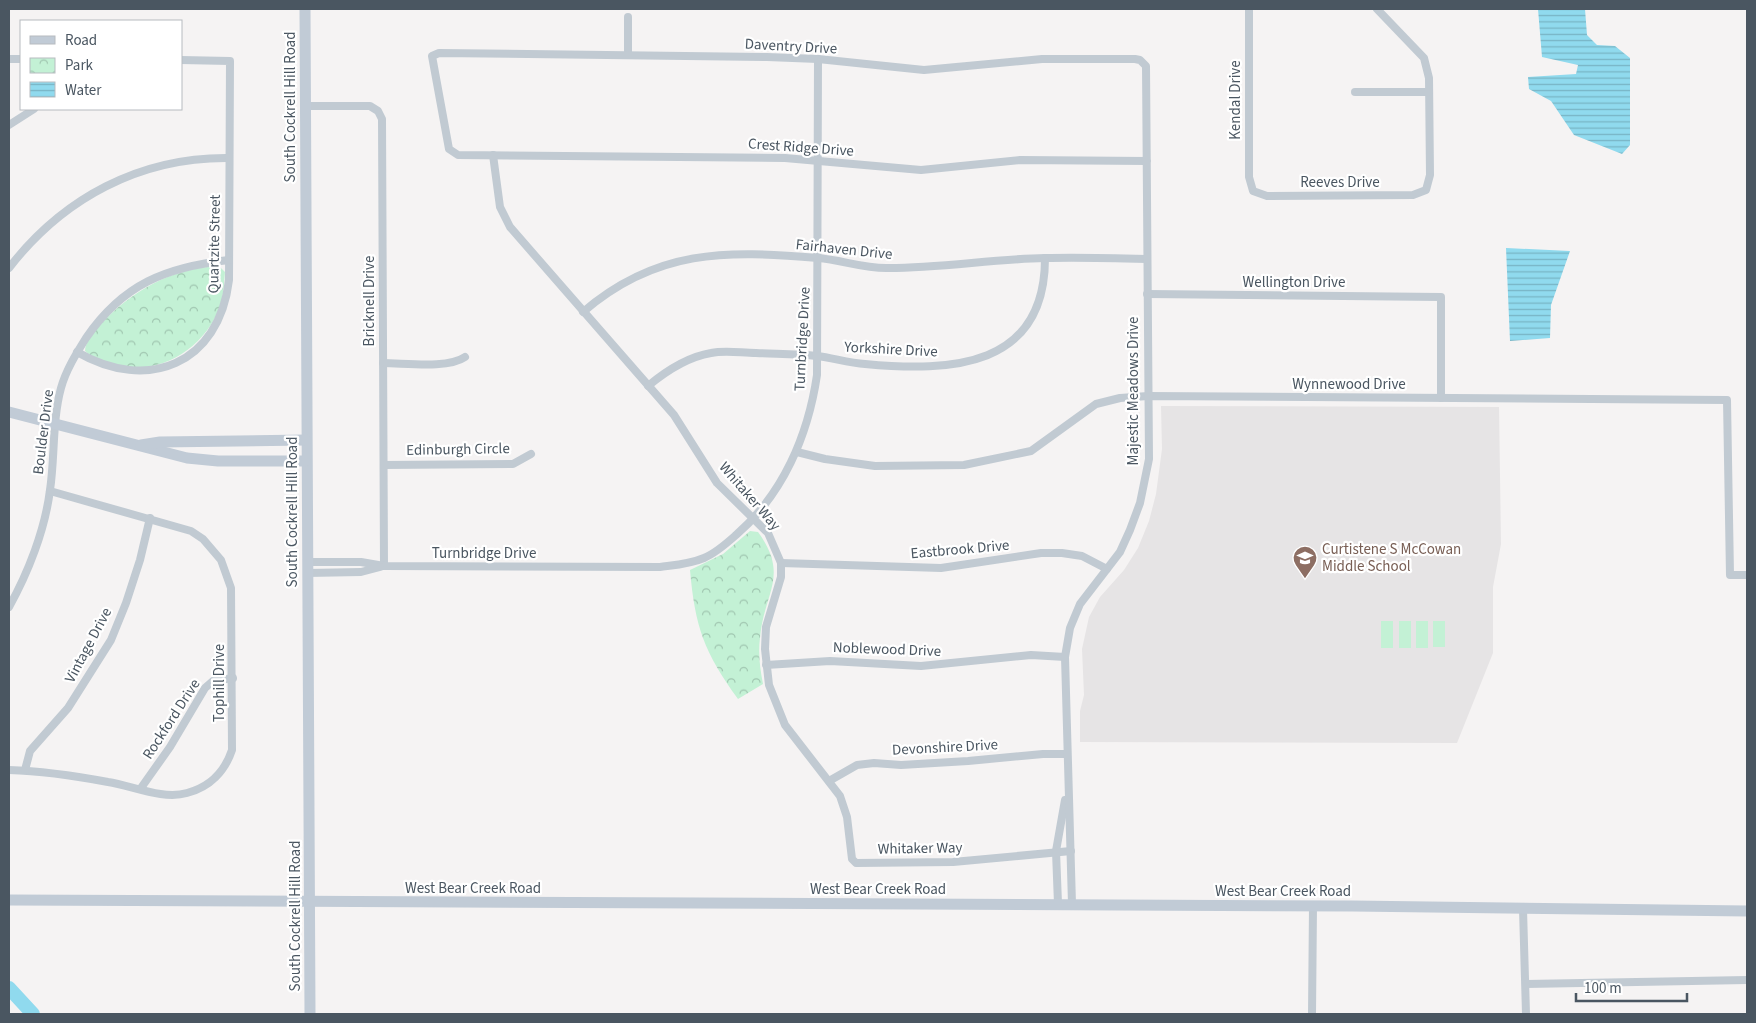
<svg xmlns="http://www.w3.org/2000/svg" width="1756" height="1023" viewBox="0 0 1756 1023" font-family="'Source Sans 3',sans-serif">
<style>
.education{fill:#e6e4e5}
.park{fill:url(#park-crowns)}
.pitch{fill:#c3f1d5}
.water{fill:url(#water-rules)}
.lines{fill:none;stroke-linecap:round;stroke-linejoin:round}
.river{stroke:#90daee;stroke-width:14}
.street{stroke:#c1cad2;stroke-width:8}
.secondary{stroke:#c1cbd6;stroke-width:11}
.labels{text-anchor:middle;stroke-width:4.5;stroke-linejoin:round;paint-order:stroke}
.street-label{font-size:15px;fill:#4a5661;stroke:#fff}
.education-label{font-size:15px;fill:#785e54;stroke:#fff;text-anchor:start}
</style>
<defs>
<pattern id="park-crowns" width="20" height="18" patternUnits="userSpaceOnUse" patternTransform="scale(1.25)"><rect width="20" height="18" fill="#c3f1d5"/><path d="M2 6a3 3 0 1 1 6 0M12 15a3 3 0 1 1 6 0" fill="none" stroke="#a0c6b0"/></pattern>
<pattern id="water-rules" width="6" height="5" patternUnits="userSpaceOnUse" patternTransform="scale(1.25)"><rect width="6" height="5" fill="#90daee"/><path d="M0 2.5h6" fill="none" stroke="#78b4c4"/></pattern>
</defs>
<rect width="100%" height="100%" fill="#f5f3f3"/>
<polygon class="education" points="1161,406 1499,407 1501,544 1493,587 1493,653 1457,743 1080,742 1080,711 1084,695 1082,649 1089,617 1100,597 1124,570 1138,548 1149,521 1156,494 1162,449"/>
<g class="park">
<path d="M 219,266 L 225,272 C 224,283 224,295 220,306 C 206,346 163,375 120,366 C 109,363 93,359 85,351 C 85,342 94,332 100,325 C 131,291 172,268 219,266 Z"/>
<path d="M 750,531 L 758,532 C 790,576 764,592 760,638 C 758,653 760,669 763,684 L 738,699 C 704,652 695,627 690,570 L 723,554 Z"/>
</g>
<g class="pitch">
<rect x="1381" y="621" width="12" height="27"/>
<rect x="1399" y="621" width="12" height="27"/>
<rect x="1416" y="621" width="12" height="27"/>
<rect x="1433" y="621" width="12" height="26"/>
</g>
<g class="water">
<polygon points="1538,9 1585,9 1587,35 1597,45 1615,46 1630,58 1630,145 1622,154 1574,135 1551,101 1529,89 1528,77 1576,74 1578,65 1542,57"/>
<polygon points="1506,248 1570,251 1551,305 1550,338 1510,341"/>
</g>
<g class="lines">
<polyline class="river" points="9,988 33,1014"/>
<g class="street">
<polyline points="1249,9 1249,177 1253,191 1267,196 1413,195 1426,190 1430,175 1429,78 1424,58 1377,9"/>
<polyline points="628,17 628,55"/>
<polyline points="9,59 21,59"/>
<polyline points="1355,92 1429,92"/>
<polyline points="305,106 370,106 378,111 382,119 384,566"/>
<polyline points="9,125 34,109"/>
<polyline points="493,155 500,207 510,227 674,415 717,483 768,533 781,563 781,577 766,627 765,649 769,685 785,725 840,796 847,817 852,859 856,863 953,862 1071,851"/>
<path d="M 9,268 C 63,198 140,157 229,158"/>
<polyline points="1147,294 1441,297 1441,398"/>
<path d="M 583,312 C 656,249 726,250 818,258 C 842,260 865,269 889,268 C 941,268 993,259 1045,258 C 1079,257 1113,258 1147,259"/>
<path d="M 77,352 C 148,393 219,364 229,280 L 230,61 L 181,60"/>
<path d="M 383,363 C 405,363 448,369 465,357"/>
<path d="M 648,386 C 666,371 687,357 711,353 C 726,350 741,353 756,353 C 776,354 797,354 817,356 C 833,358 849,363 865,364 C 951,372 1045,368 1045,258"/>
<polyline points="797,452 825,459 875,466 964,465 1031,451 1096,404 1120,398 1148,396 1727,400 1730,575 1747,575"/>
<polyline points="384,465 513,464 531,454"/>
<path d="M 307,562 L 361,562 L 384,566 L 660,567 C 675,565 690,564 704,558 C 716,553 727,543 736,535 C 783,494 808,436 817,375 L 818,59"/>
<polyline points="781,563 941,568 1041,553 1062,553 1082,556 1107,569"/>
<polyline points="307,573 361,572 380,567"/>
<path d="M 9,607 C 28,573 45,530 50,490 C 55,457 52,421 61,388 C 66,370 76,354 86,338 C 123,284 166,267 229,260"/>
<polyline points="766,665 830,661 921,666 1031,655 1065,657"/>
<path d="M 9,770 C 42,771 76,776 108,782 C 133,786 163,800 187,793 C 210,787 225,771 232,750 L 231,588 L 221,560 L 203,539 L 191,531 L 50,491"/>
<polyline points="25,770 30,751 68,708 111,640 126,603 140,560 150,518"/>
<polyline points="829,781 857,765 874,763 901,765 968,761 1043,754 1067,754"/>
<polyline points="141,788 170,747 205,688 213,681 233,678"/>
<polyline points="1058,904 1056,851 1065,800"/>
<polyline points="1072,904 1065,657 1070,628 1080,604 1120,552 1130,530 1140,503 1149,459 1146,66 1140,60 1135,59 1042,59 924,70 818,59 767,57 439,53 432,56 449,149 458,155 785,158 921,170 1020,160 1147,161"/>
<polyline points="1523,909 1526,1014"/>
<polyline points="1526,984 1747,980"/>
<polyline points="1312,1014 1313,906"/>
</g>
<g class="secondary">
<polyline points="305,9 310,1014"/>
<polyline points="9,412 187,458 218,461 305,461"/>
<polyline points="141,445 160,442 306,440"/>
<polyline points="9,900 1353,906 1747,911"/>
</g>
</g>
<defs>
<symbol id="school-pin" viewBox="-11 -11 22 30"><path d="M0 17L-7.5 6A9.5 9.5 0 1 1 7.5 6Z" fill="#8d6e63" stroke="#fff"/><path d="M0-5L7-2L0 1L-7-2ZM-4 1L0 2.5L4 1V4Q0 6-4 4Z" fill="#fff"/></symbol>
</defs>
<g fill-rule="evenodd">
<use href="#school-pin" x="1291" y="544" width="28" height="38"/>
</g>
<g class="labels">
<g class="street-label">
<text transform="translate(791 46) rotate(3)" y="5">Daventry Drive</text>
<text transform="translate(1235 100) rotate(-90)" y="5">Kendal Drive</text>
<text transform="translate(290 107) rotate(-90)" y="5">South Cockrell Hill Road</text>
<text transform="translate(801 147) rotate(4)" y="5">Crest Ridge Drive</text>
<text x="1340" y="187">Reeves Drive</text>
<text transform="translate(214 244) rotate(-89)" y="5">Quartzite Street</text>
<text transform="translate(844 249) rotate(6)" y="5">Fairhaven Drive</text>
<text x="1294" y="287">Wellington Drive</text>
<text transform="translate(369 301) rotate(-90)" y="5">Bricknell Drive</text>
<text transform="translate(802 339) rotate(-87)" y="5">Turnbridge Drive</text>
<text transform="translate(891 349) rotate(3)" y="5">Yorkshire Drive</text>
<text x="1349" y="389">Wynnewood Drive</text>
<text transform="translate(1133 391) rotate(-90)" y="5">Majestic Meadows Drive</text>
<text transform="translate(43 432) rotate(-83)" y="5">Boulder Drive</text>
<text transform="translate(458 449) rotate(-1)" y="5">Edinburgh Circle</text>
<text transform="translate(750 496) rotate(49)" y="5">Whitaker Way</text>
<text transform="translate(292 512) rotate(-90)" y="5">South Cockrell Hill Road</text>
<text transform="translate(960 549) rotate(-5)" y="5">Eastbrook Drive</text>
<text x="484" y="558">Turnbridge Drive</text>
<text transform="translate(88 645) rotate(-62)" y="5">Vintage Drive</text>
<text transform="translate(887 649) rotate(2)" y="5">Noblewood Drive</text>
<text transform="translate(219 683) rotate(-90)" y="5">Tophill Drive</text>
<text transform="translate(171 719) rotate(-57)" y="5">Rockford Drive</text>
<text transform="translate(945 747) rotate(-3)" y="5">Devonshire Drive</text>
<text transform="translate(920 848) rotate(-1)" y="5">Whitaker Way</text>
<text x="473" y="893">West Bear Creek Road</text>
<text x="878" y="894">West Bear Creek Road</text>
<text x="1283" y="896">West Bear Creek Road</text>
<text transform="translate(295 916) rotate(-90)" y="5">South Cockrell Hill Road</text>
</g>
<g class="education-label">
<text x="1322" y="554">Curtistene S McCowan<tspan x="1322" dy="17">Middle School</tspan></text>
</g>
</g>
<rect width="1756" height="1023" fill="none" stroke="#4a5661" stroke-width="20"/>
<rect x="20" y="20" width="162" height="90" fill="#ffffff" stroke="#b7bbc0"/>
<rect x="30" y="36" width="25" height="8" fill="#c1cbd6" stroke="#b7bbc0"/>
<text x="65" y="45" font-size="15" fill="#4a5661">Road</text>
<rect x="30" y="58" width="25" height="15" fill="url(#park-crowns)" stroke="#b7bbc0"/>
<text x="65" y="70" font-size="15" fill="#4a5661">Park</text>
<rect x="30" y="82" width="25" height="15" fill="url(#water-rules)" stroke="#b7bbc0"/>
<text x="65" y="95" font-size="15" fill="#4a5661">Water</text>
<path d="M1576 993v8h111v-8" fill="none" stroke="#4a5661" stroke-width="2.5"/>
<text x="1584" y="993" font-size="15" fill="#4a5661" stroke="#ffffff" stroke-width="4" paint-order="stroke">100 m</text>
</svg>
